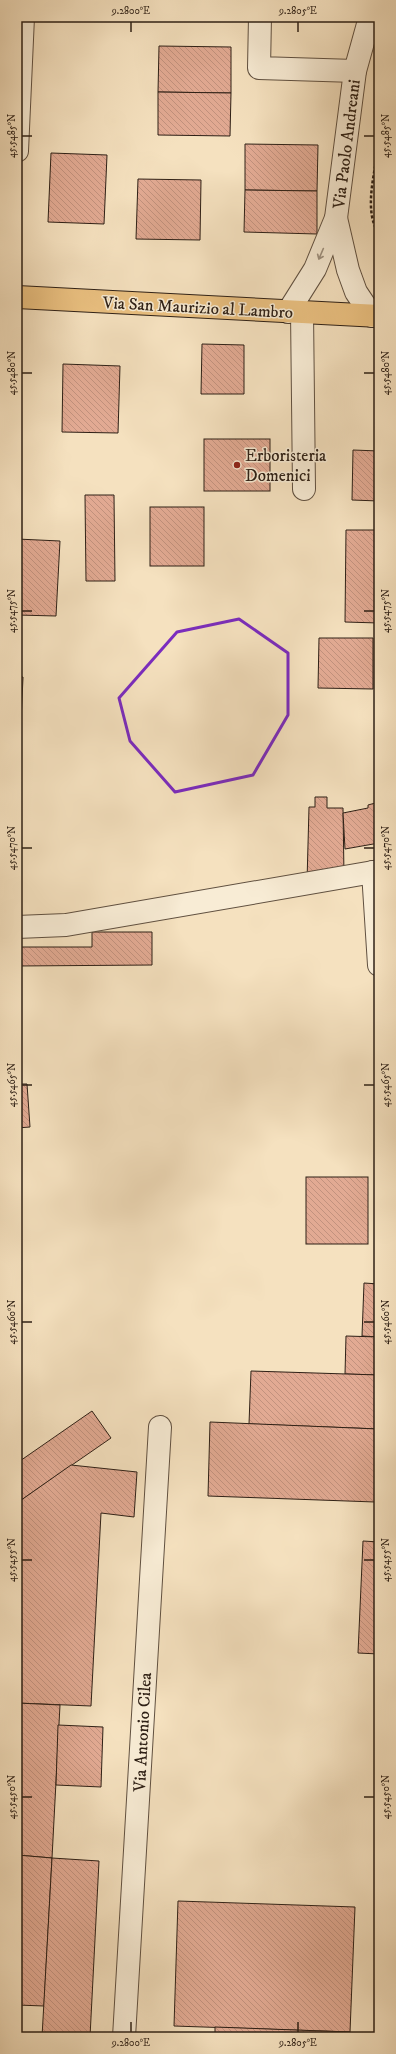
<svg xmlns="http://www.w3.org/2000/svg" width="396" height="2054" viewBox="0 0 396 2054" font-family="'IM FELL DW Pica',serif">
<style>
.building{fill:url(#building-back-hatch);stroke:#2e2016}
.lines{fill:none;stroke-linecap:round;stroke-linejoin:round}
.minor-casing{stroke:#605040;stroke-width:24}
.major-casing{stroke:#2e2016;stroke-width:24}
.path{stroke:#2e2016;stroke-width:2.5;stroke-dasharray:3 2;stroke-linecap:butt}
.minor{stroke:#f8ecd5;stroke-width:22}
.major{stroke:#eac080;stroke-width:22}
.oneway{stroke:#9d907f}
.marked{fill:none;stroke:#7b2cbf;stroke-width:3;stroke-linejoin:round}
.ticks{fill:none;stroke:#2e2016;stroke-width:1.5}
.poi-dot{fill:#8f2418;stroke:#f8ecd5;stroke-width:1.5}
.labels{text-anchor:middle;stroke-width:3;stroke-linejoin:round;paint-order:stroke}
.street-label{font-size:17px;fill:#2e2016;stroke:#f8ecd5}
.poi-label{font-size:17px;fill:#2e2016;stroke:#f8ecd5;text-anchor:start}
.neatline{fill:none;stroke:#2e2016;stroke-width:1.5}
.ticks-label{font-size:10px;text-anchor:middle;fill:#2e2016}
</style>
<defs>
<pattern id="building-back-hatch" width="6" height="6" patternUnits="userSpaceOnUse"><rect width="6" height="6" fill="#e2aa93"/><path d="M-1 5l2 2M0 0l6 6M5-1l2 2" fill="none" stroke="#c2927e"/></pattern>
</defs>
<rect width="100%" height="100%" fill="#f5e1bf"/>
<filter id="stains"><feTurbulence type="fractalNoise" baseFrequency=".005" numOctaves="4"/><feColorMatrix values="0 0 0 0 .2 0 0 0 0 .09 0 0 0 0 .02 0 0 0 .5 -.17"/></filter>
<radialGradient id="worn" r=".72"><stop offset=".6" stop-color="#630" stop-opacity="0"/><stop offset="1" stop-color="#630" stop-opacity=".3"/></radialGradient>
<g class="building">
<polygon points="159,46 231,47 231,93 158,92"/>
<polygon points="158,92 231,93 230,136 158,135"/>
<polygon points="245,144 318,145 317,191 245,190"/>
<polygon points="51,153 107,155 104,224 48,222"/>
<polygon points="138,179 201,180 200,240 136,239"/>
<polygon points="245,190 317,191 317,234 244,232"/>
<polygon points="202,344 244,345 244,394 201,394"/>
<polygon points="63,364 120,366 118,433 62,432"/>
<rect x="204" y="439" width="66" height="52"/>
<polygon points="353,450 379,451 379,501 352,500"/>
<polygon points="85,495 114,495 115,581 86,581"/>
<rect x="150" y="507" width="54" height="59"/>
<polygon points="346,530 379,530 379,623 345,622"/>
<polygon points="17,539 60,541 56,616 17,615"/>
<polygon points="319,638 373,638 373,689 318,688"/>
<polygon points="17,677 23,677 17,811"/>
<polygon points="315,797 327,797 327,808 343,808 344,876 307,882 309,807 315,807"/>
<polygon points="379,802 379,843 345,849 343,813 368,808 368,805"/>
<polygon points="92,932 152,932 152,965 17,966 17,947 92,947"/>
<polygon points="17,1084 27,1084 30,1127 17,1128"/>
<rect x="306" y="1177" width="62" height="67"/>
<polygon points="364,1283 379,1284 379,1337 362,1336"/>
<polygon points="346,1336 379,1337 379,1375 345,1374"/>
<polygon points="251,1371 379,1375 379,1429 249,1424"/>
<polygon points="92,1411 111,1438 17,1503 17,1463"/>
<polygon points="210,1422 378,1429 375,1502 208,1496"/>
<polygon points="71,1465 137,1472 134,1517 101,1513 91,1706 17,1703 17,1503"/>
<polygon points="363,1541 379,1542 379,1654 358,1653"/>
<polygon points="17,1703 60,1705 52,1858 17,1855"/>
<polygon points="58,1725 103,1727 101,1787 56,1785"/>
<polygon points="17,1855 52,1858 44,2006 17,2005"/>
<polygon points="52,1858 99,1861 90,2037 42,2037"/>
<polygon points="178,1901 355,1907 350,2032 174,2026"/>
<polygon points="215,2027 350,2032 350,2037 215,2037"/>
</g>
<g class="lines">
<defs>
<g id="minor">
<polyline points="260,17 259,68 355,71"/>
<polyline points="17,151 23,17"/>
<polyline points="336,218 348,270 356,292 372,316"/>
<polyline points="288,312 315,269 336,218 355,71 370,17"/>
<polyline points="302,312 304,489"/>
<polyline points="373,872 379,965"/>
<polyline points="17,927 66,925 379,871"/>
<polyline points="124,2037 160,1427"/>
</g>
<polyline id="major" points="17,297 379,316"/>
</defs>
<use href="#minor" class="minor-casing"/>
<use href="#major" class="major-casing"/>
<path class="path" d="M 379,146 C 375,170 363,213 379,233"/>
<use href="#minor" class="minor"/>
<use href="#major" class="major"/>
</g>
<defs><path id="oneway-shaft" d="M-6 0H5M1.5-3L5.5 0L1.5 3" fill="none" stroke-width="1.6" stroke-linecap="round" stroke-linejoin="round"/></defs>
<use class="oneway" href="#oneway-shaft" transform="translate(321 254) rotate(113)"/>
<path class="marked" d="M 239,619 L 288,653 L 288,715 L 253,775 L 175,792 L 130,741 L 119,698 L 177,632 Z"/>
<path class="ticks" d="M 131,22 L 131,32M 298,22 L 298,32M 22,136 L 32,136M 364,136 L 374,136M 22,373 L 32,373M 364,373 L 374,373M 22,611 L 32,611M 364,611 L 374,611M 22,848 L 32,848M 364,848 L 374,848M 22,1085 L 32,1085M 364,1085 L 374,1085M 22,1322 L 32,1322M 364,1322 L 374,1322M 22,1560 L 32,1560M 364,1560 L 374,1560M 22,1797 L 32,1797M 364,1797 L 374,1797M 131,2022 L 131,2032M 298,2022 L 298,2032"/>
<circle class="poi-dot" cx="237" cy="465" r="4"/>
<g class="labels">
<g class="street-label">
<text transform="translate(346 144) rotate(-83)" y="6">Via Paolo Andreani</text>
<text transform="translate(198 307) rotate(3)" y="6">Via San Maurizio al Lambro</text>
<text transform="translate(142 1732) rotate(-87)" y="6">Via Antonio Cilea</text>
</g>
<g class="poi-label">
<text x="245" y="461">Erboristeria<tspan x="245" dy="20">Domenici</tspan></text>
</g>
</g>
<rect width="396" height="2054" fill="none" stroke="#f5e1bf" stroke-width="44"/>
<rect x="22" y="22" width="352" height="2010" class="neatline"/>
<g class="ticks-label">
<text x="131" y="14">9.2800°E</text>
<text x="298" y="14">9.2805°E</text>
<text transform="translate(11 136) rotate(-90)" y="4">45.5485°N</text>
<text transform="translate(385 136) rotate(-90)" y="4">45.5485°N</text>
<text transform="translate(11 373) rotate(-90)" y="4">45.5480°N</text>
<text transform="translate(385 373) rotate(-90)" y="4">45.5480°N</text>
<text transform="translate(11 611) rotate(-90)" y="4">45.5475°N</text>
<text transform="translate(385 611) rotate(-90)" y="4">45.5475°N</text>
<text transform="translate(11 848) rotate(-90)" y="4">45.5470°N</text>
<text transform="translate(385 848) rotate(-90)" y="4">45.5470°N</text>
<text transform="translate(11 1085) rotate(-90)" y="4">45.5465°N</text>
<text transform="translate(385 1085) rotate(-90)" y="4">45.5465°N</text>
<text transform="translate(11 1322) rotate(-90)" y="4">45.5460°N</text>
<text transform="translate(385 1322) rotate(-90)" y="4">45.5460°N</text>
<text transform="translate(11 1560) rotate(-90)" y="4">45.5455°N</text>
<text transform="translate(385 1560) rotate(-90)" y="4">45.5455°N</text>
<text transform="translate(11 1797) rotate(-90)" y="4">45.5450°N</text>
<text transform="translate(385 1797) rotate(-90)" y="4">45.5450°N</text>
<text x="131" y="2046">9.2800°E</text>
<text x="298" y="2046">9.2805°E</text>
</g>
<rect width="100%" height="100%" filter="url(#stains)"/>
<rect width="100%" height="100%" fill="url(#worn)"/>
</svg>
